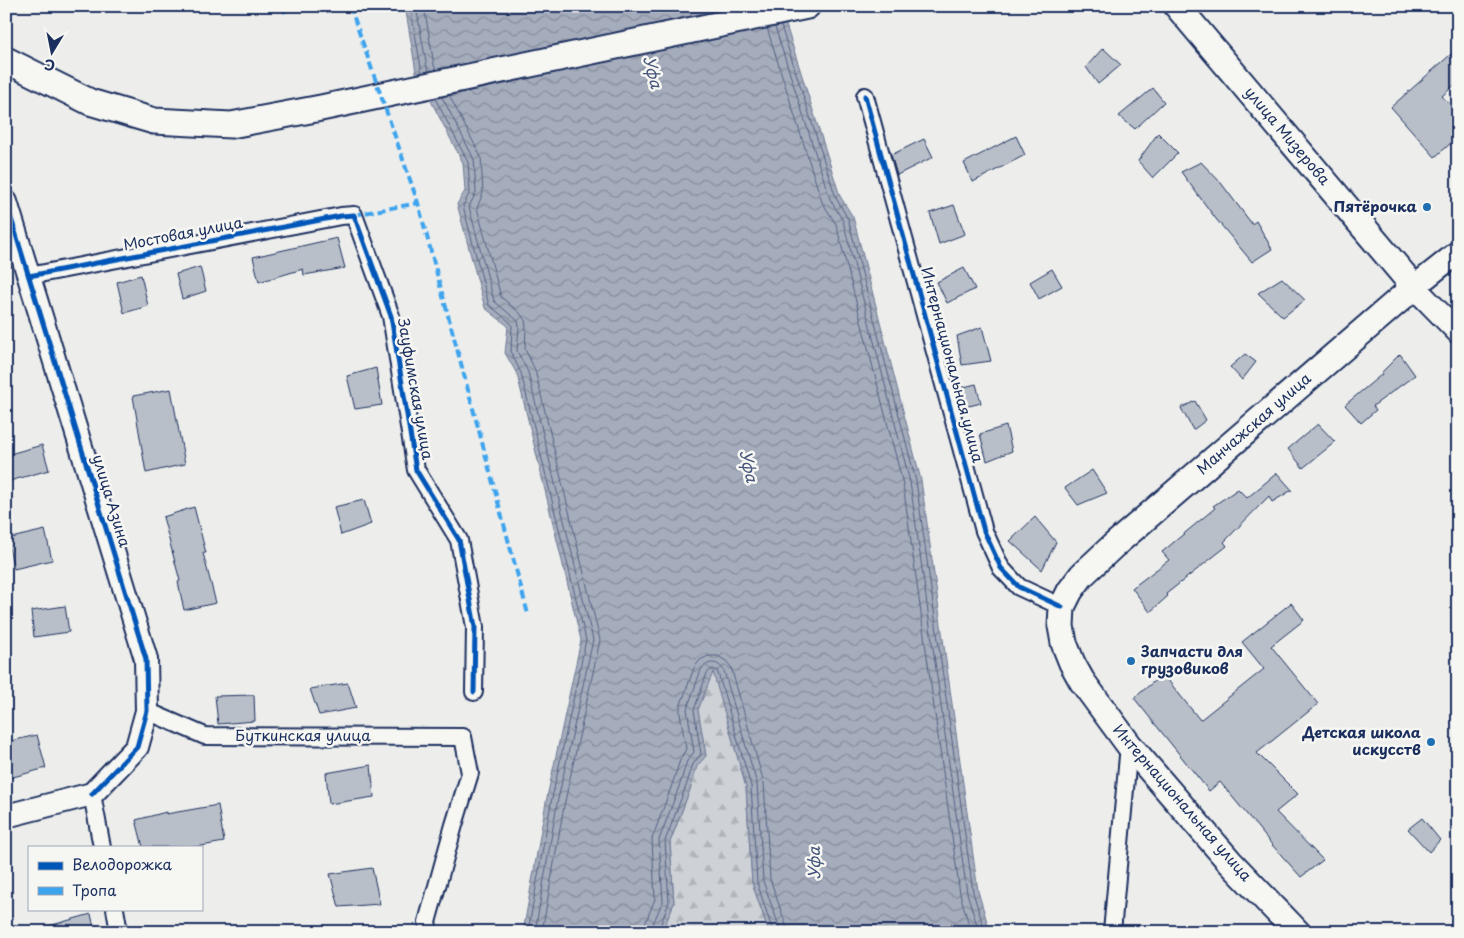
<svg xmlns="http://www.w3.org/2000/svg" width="1464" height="938" viewBox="0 0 1464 938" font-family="'Playpen Sans',sans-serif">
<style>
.forest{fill:url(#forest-firs);stroke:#74809a}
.water{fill:url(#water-waves);stroke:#6e7a96}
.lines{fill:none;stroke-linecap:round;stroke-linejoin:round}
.shore{stroke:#526184;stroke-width:1}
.building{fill:#b9bfc8;stroke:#1b2f5e}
.street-casing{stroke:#1b2f5e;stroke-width:20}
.secondary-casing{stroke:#1b2f5e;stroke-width:26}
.primary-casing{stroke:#1b2f5e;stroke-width:29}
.street{stroke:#f6f6f2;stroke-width:16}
.secondary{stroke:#f6f6f2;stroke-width:22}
.primary{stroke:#f6f6f2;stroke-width:25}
.quiet{stroke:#3da3ed;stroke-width:4;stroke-dasharray:8 4;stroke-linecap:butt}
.cycleway-casing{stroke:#f6f6f2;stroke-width:8}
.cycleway{stroke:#0057b8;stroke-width:5}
.poi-dot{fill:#1f6fb2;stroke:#f6f6f2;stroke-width:2}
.labels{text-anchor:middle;stroke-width:5;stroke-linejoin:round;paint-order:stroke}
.street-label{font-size:15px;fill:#1b2f5e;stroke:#f6f6f2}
.poi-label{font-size:15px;font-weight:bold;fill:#1b2f5e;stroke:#f6f6f2;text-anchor:end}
.water-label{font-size:16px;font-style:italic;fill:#44547a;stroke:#f6f6f2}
</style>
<defs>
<pattern id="forest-firs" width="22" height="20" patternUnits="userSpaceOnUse" patternTransform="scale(1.25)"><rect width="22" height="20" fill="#ced2d7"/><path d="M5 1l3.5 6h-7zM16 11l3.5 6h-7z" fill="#b0b5bb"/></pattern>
<pattern id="water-waves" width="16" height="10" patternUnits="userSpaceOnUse" patternTransform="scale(1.25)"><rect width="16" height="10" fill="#a5acbc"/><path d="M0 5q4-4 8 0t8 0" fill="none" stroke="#868c9c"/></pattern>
</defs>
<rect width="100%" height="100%" fill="#edeeec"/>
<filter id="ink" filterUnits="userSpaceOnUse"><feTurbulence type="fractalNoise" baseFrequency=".02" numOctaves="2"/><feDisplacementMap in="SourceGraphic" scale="10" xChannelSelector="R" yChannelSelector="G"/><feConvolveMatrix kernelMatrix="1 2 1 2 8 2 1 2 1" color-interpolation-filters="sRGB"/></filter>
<g filter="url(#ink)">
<polygon class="forest" points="713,671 746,787 752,883 769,932 662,932 674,903 670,842 691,787 697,765 706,756 698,710"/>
<polygon class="water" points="405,6 780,6 840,196 853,217 921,480 978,891 990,932 769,932 752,883 746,787 713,672 698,710 706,756 697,766 691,787 670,842 674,903 662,932 523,932 546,802 581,640 517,374 505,353 508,326 485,308 457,204 465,191 463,163 416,72"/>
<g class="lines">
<g class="shore">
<polyline points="410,6 422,73"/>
<polyline points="416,6 427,68 429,71"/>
<polyline points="424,6 434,65 436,70"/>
<polyline points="781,26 836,198 848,219 916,481 973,892 985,932"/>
<polyline points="775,27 830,199 843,221 910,482 967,893 979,932"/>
<polyline points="767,28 822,202 836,224 903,484 960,894 971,932"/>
<polyline points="449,95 481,157 483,193 477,208 501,297 519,312 525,320 526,327 525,349 535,370 600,640 564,806 542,932"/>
<polyline points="442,97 474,159 476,192 469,207 494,301 518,321 519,327 517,351 528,372 593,640 557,804 535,932"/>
<polyline points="435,98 468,162 470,192 463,206 489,305 510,322 512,325 511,352 521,373 586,640 551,803 528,932"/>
<polyline points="644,932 645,924 655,899 652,839 673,782 680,760 686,749 680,713 680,707 694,668 700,660 708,656 718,656 726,661 731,667 764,783 770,879 786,925 787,932"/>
<path d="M 652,932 L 652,926 L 663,901 L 659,840 L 680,784 L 687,761 L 694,752 L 687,709 L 701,670 C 708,660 719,661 724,671 L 757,784 L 763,881 L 779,926 L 779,932"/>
<polyline points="658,932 669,902 665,841 686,786 693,764 701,754 694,710 707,673 712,669 716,670 718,673 751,786 757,882 773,932"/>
</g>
</g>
<g class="building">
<polygon points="1103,48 1121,65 1098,84 1086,67"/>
<polygon points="1458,48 1458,82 1442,96 1458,114 1458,137 1435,157 1391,107"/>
<polygon points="1153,88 1164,102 1135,129 1119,116"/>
<polygon points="1158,133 1178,153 1153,178 1138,161"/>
<polygon points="1016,136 1025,155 973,182 964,163"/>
<polygon points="924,139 933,157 897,175 891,155"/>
<polygon points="1201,162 1221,183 1252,224 1256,221 1272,249 1252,262 1216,219 1181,172"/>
<polygon points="954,205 965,234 939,244 930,213"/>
<polygon points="337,238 345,268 304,275 303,269 259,282 253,257"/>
<polygon points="200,267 206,291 182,299 176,274"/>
<polygon points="964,268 975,289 947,303 937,282"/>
<polygon points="1052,269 1062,286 1039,299 1030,282"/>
<polygon points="141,275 148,306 124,313 117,282"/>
<polygon points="1282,278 1305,300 1283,317 1258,293"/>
<polygon points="982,327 991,361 962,365 957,336"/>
<polygon points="1245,354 1256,362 1242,380 1230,367"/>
<polygon points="1400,354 1415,375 1373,406 1376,410 1361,423 1345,405 1382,374 1381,373"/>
<polygon points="376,368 382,405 355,409 347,376"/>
<polygon points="976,384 981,403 961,408 956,389"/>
<polygon points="171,389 185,464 146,473 133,396"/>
<polygon points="1195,401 1206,420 1193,430 1181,408"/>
<polygon points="1318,424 1335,442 1303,468 1288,449"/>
<polygon points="1006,426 1012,451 987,461 980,434"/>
<polygon points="42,445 49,470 6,482 6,455"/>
<polygon points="1092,470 1107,493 1078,505 1065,488"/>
<polygon points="1277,473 1292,490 1272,502 1269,496 1224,542 1227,546 1166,594 1168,596 1150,612 1132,588 1169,560 1162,552 1215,508 1213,506 1238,489 1247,498"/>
<polygon points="364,500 371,524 341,535 334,507"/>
<polygon points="194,507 206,553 203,553 216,603 184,610 178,582 180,581 163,517"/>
<polygon points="1035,517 1056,542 1042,570 1010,541"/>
<polygon points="45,530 52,560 14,569 7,539"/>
<polygon points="1291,603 1304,620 1271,646 1318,704 1257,753 1298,794 1276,812 1323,860 1301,877 1273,846 1220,782 1209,791 1134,698 1163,674 1200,720 1264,669 1242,642"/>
<polygon points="65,606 69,632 34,637 31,611"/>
<polygon points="348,683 356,708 319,715 310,689"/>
<polygon points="254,695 255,721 218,724 215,696"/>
<polygon points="37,735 46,768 6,779 6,742"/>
<polygon points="371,765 374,797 329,804 326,773"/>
<polygon points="218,805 224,842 196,847 143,847 136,820 166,812 166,814"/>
<polygon points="1422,818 1440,840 1429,852 1408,829"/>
<polygon points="372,868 380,904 339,907 330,874"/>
<polygon points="91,914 95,932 46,932 45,927"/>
</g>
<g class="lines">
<defs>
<g id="street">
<polyline points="865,96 984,531 1001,568 1019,587 1062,607"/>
<polyline points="29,276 341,216 354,215 391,316 416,470 459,540 475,627 474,692"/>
<polyline points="147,711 205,736 463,737 470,773 454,825 427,922 429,932"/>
<polyline points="92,794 102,847"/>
<polyline points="115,909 119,932"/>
<polyline points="1112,932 1129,745"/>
</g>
<g id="secondary">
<polyline points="6,202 146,659 147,711 137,747 92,794 6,816"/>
<polyline points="1458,252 1414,287 1458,332"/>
</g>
<g id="primary">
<polyline points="1177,6 1414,287 1112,547 1082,575 1070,591 1062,607 1061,626 1064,643 1072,663 1082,681 1129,745 1230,862 1297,932"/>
<polyline points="6,60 90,102 154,121 231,125 321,108 807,6"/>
</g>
</defs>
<use href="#street" class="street-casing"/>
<use href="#secondary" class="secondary-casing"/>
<use href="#primary" class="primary-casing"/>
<use href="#street" class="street"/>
<use href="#secondary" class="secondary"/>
<use href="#primary" class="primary"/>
<g class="quiet">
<polyline points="281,6 287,15"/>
<polyline points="350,6 418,203 528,614"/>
<polyline points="354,215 418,203"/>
</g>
<defs>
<g id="cycleway">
<polyline points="865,96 984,531 1001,568 1019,587 1062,607"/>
<polyline points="6,202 146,659 147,711 137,747 92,794"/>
<polyline points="29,276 341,216 354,215 391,316 416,470 459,540 475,627 474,692"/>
</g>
</defs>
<use href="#cycleway" class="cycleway-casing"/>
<use href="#cycleway" class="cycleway"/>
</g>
</g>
<g class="poi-dot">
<circle cx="1427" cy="207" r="5"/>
<circle cx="1131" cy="661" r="5"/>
<circle cx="1431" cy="742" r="5"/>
</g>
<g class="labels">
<g class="street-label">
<text transform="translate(1287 136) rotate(50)" y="5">улица Мизерова</text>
<text transform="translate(183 234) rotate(-11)" y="5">Мостовая улица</text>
<text transform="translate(952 365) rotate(75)" y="5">Интернациональная улица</text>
<text transform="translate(415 389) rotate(80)" y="5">Зауфимская улица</text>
<text transform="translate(1254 424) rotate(-41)" y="5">Манчажская улица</text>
<text transform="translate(111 501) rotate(73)" y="5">улица Азина</text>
<text x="303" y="741">Буткинская улица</text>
<text transform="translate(1182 803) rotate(49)" y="5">Интернациональная улица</text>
</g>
<g class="poi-label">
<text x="1417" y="212">Пятёрочка</text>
<text x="1141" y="657" text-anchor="start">Запчасти для<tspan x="1141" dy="17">грузовиков</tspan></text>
<text x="1421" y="738">Детская школа<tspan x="1421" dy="17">искусств</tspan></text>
</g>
<g class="water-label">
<text transform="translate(653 72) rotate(75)" y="6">Уфа</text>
<text transform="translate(749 466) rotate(77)" y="6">Уфа</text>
<text transform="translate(814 863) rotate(-91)" y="6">Уфа</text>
</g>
</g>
<rect width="1464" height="938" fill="none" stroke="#f6f6f2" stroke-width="25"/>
<rect x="12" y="12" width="1439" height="913" fill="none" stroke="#1b2f5e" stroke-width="2" filter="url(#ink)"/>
<rect x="28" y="846" width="175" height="65" fill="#f6f6f2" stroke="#9ea6b7"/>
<rect x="38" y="862" width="25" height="8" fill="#0057b8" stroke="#9ea6b7"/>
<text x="72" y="870" font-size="15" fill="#1b2f5e">Велодорожка</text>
<rect x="38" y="887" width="25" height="8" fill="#3da3ed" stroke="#9ea6b7"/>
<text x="72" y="896" font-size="15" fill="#1b2f5e">Тропа</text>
<g transform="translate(52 52) rotate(190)" stroke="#f6f6f2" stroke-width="4" paint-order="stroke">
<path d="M0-4L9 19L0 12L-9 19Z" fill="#1b2f5e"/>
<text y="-8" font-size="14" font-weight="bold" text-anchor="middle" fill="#1b2f5e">С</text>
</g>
</svg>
